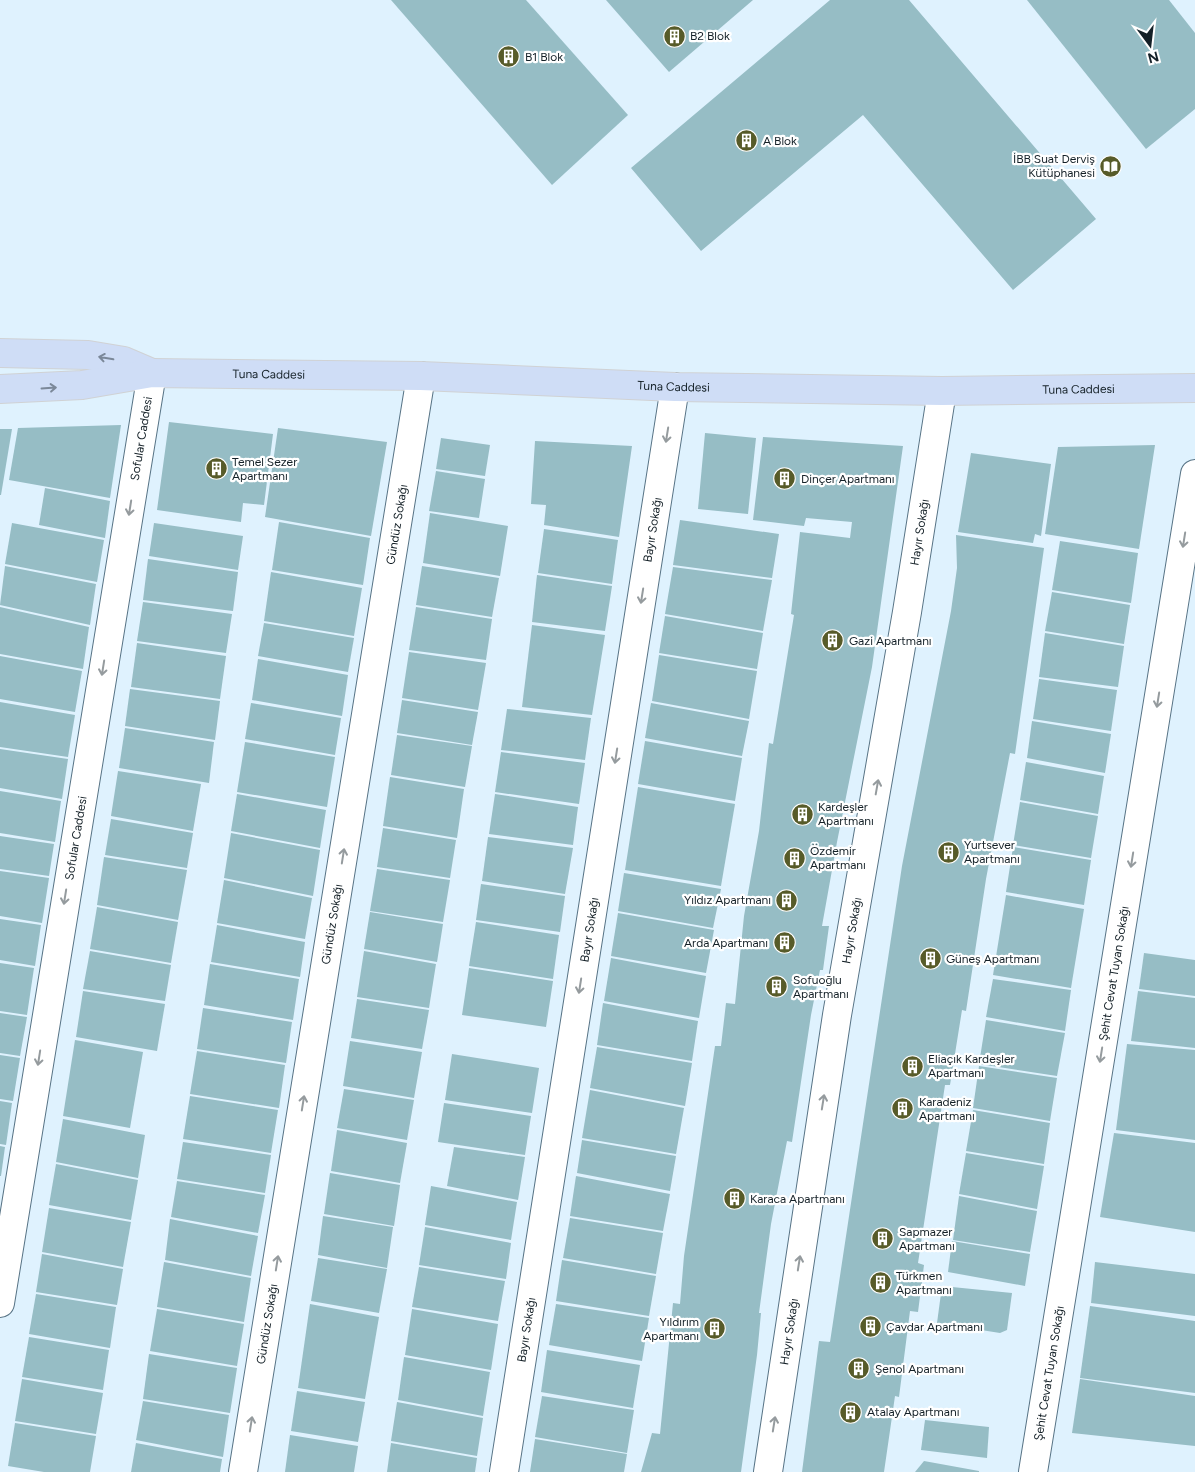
<svg xmlns="http://www.w3.org/2000/svg" width="1195" height="1472" viewBox="0 0 1195 1472" font-family="Figtree,sans-serif">
<style>
.building{fill:#96bdc5}
.lines{fill:none;stroke-linecap:round;stroke-linejoin:round}
.minor-casing{stroke:#577385;stroke-width:30}
.major-casing{stroke:#d0d2d4;stroke-width:30}
.minor{stroke:#fff;stroke-width:28}
.major{stroke:#cfddf6;stroke-width:28}
.oneway{stroke:#7b8899}
.oneway2{stroke:#959b9e}
.labels{text-anchor:middle;stroke-width:4.5;stroke-linejoin:round;paint-order:stroke}
.poi-label{font-size:12px;fill:#142027;stroke:#fff;text-anchor:start}
.street-label{font-size:12px;fill:#142027;stroke:#fff}
</style>
<rect width="100%" height="100%" fill="#dff2fe"/>
<g class="building">
<polygon points="391,0 526,0 628,115 552,185"/>
<polygon points="606,0 753,0 669,72"/>
<polygon points="830,0 909,0 1096,219 1013,290 863,115 701,251 631,168"/>
<polygon points="1027,0 1169,0 1195,33 1195,109 1146,149"/>
<polygon points="169,422 273,434 264,505 243,503 241,522 157,510"/>
<polygon points="121,425 110,498 9,480 18,428"/>
<polygon points="278,428 387,442 371,536 265,517"/>
<polygon points="0,429 12,429 1,495 0,495"/>
<polygon points="705,433 756,438 748,514 698,509"/>
<polygon points="763,437 903,446 872,667 837,842 822,926 829,926 823,970 820,970 811,1015 792,1142 787,1141 771,1224 759,1313 761,1313 757,1355 741,1472 641,1472 652,1433 660,1434 673,1303 680,1304 684,1256 715,1046 721,1046 726,1003 735,1004 744,916 759,831 769,743 773,744 794,615 791,614 800,532 850,538 852,522 806,518 804,526 753,520"/>
<polygon points="441,438 490,445 485,476 436,469"/>
<polygon points="535,441 632,446 619,537 544,525 546,505 531,504"/>
<polygon points="1155,445 1139,549 1045,534 1058,447"/>
<polygon points="971,453 1051,464 1041,536 1035,534 1033,543 958,532"/>
<polygon points="436,471 485,479 479,518 429,511"/>
<polygon points="45,488 110,501 105,538 39,525"/>
<polygon points="430,513 508,526 500,576 423,563"/>
<polygon points="680,520 779,534 772,578 673,565"/>
<polygon points="279,522 370,538 363,585 272,570"/>
<polygon points="12,523 104,540 97,582 5,564"/>
<polygon points="154,523 243,536 238,570 149,556"/>
<polygon points="544,529 618,540 612,584 538,573"/>
<polygon points="956,535 1044,548 1015,754 1010,753 986,879 966,1011 962,1010 950,1085 945,1085 918,1263 924,1265 918,1312 910,1311 899,1397 895,1396 884,1472 802,1472 819,1341 830,1342 902,866 951,611 957,568"/>
<polygon points="1060,541 1138,553 1131,603 1052,590"/>
<polygon points="148,559 238,572 233,611 143,600"/>
<polygon points="5,566 96,584 90,625 0,605"/>
<polygon points="422,566 499,578 492,617 416,605"/>
<polygon points="673,567 772,580 763,631 665,614"/>
<polygon points="271,572 362,588 354,636 264,621"/>
<polygon points="537,575 612,586 605,631 532,622"/>
<polygon points="1052,592 1130,605 1124,644 1045,631"/>
<polygon points="143,602 232,614 226,653 137,641"/>
<polygon points="0,607 89,627 83,669 0,654"/>
<polygon points="416,607 492,619 486,660 409,650"/>
<polygon points="665,616 763,633 757,669 659,653"/>
<polygon points="264,623 354,638 348,672 258,656"/>
<polygon points="532,625 605,635 592,715 522,707"/>
<polygon points="1045,633 1124,646 1118,687 1039,677"/>
<polygon points="137,643 226,656 220,699 131,687"/>
<polygon points="409,652 486,663 478,710 402,698"/>
<polygon points="659,655 757,671 749,719 652,701"/>
<polygon points="0,656 82,671 75,712 0,699"/>
<polygon points="258,659 348,675 342,716 252,700"/>
<polygon points="1039,679 1117,690 1111,731 1033,719"/>
<polygon points="130,689 220,701 215,740 125,726"/>
<polygon points="402,700 478,712 472,745 397,733"/>
<polygon points="0,702 75,715 68,757 0,747"/>
<polygon points="251,703 341,718 335,755 245,739"/>
<polygon points="651,703 749,721 742,756 645,738"/>
<polygon points="507,709 591,718 585,760 501,750"/>
<polygon points="1032,721 1111,734 1105,773 1027,758"/>
<polygon points="125,728 214,742 209,783 119,768"/>
<polygon points="397,735 472,746 465,787 391,775"/>
<polygon points="645,741 742,758 735,801 638,784"/>
<polygon points="245,742 335,757 327,807 237,792"/>
<polygon points="0,749 68,759 62,799 0,788"/>
<polygon points="501,752 585,763 579,804 495,792"/>
<polygon points="1026,762 1104,776 1098,814 1020,800"/>
<polygon points="118,771 201,784 193,831 111,816"/>
<polygon points="390,777 464,789 457,838 383,826"/>
<polygon points="638,787 735,804 721,886 625,870"/>
<polygon points="0,791 61,801 55,842 0,833"/>
<polygon points="237,794 326,810 320,848 231,831"/>
<polygon points="495,794 578,807 573,845 489,834"/>
<polygon points="1020,802 1098,816 1091,858 1013,845"/>
<polygon points="111,819 193,833 187,868 105,855"/>
<polygon points="383,828 456,840 450,878 377,867"/>
<polygon points="231,833 320,850 313,896 224,878"/>
<polygon points="0,836 54,844 49,876 0,869"/>
<polygon points="488,837 573,848 565,894 482,881"/>
<polygon points="1013,847 1091,860 1084,905 1006,892"/>
<polygon points="104,857 187,870 178,920 97,905"/>
<polygon points="377,869 450,880 443,922 370,911"/>
<polygon points="0,871 49,878 42,923 0,916"/>
<polygon points="624,873 721,889 713,928 618,911"/>
<polygon points="224,880 312,898 305,939 217,923"/>
<polygon points="481,884 565,896 560,932 476,920"/>
<polygon points="1006,895 1084,909 1071,988 993,975"/>
<polygon points="97,907 178,922 171,963 90,949"/>
<polygon points="370,912 443,924 437,962 364,949"/>
<polygon points="618,913 714,930 706,973 611,956"/>
<polygon points="0,919 41,925 35,966 0,960"/>
<polygon points="476,922 559,935 553,979 469,966"/>
<polygon points="217,925 305,942 300,977 211,962"/>
<polygon points="90,951 171,965 165,1001 83,989"/>
<polygon points="364,951 436,964 429,1008 357,997"/>
<polygon points="1144,953 1195,960 1195,996 1139,989"/>
<polygon points="611,958 706,976 699,1018 604,1001"/>
<polygon points="0,963 34,968 27,1015 0,1011"/>
<polygon points="210,964 299,979 293,1020 204,1005"/>
<polygon points="469,968 553,981 546,1027 462,1015"/>
<polygon points="993,979 1071,990 1065,1031 986,1017"/>
<polygon points="83,991 165,1004 157,1051 76,1037"/>
<polygon points="1138,991 1195,998 1195,1048 1131,1041"/>
<polygon points="357,999 429,1010 422,1049 351,1038"/>
<polygon points="603,1003 698,1021 692,1061 597,1045"/>
<polygon points="203,1008 292,1022 286,1063 197,1049"/>
<polygon points="0,1013 27,1017 20,1056 0,1053"/>
<polygon points="986,1020 1065,1033 1057,1076 979,1064"/>
<polygon points="75,1040 143,1052 130,1128 63,1116"/>
<polygon points="350,1041 422,1052 414,1098 343,1086"/>
<polygon points="1127,1044 1195,1050 1195,1140 1116,1130"/>
<polygon points="597,1047 692,1063 685,1106 590,1088"/>
<polygon points="197,1051 285,1065 279,1108 190,1094"/>
<polygon points="452,1054 539,1068 532,1113 445,1100"/>
<polygon points="0,1055 20,1058 13,1101 0,1099"/>
<polygon points="979,1066 1057,1078 1050,1121 973,1108"/>
<polygon points="344,1089 414,1100 407,1140 337,1128"/>
<polygon points="590,1090 684,1108 676,1154 582,1138"/>
<polygon points="190,1096 278,1110 271,1153 183,1139"/>
<polygon points="0,1101 12,1103 6,1145 0,1144"/>
<polygon points="444,1103 531,1116 525,1155 438,1142"/>
<polygon points="973,1110 1050,1123 1044,1164 966,1151"/>
<polygon points="63,1119 145,1135 138,1178 56,1162"/>
<polygon points="337,1130 407,1143 400,1183 331,1171"/>
<polygon points="1114,1133 1195,1143 1195,1232 1100,1217"/>
<polygon points="582,1140 676,1156 670,1191 577,1173"/>
<polygon points="183,1142 271,1155 265,1193 177,1179"/>
<polygon points="0,1146 5,1147 1,1176 0,1176"/>
<polygon points="454,1147 525,1157 518,1200 447,1186"/>
<polygon points="966,1153 1044,1166 1037,1209 959,1194"/>
<polygon points="56,1164 138,1180 131,1220 49,1205"/>
<polygon points="330,1173 400,1185 394,1226 324,1214"/>
<polygon points="576,1176 670,1194 663,1231 570,1216"/>
<polygon points="177,1181 265,1195 258,1233 171,1217"/>
<polygon points="431,1186 517,1202 511,1240 425,1225"/>
<polygon points="959,1196 1037,1211 1030,1252 953,1240"/>
<polygon points="49,1208 131,1222 123,1267 42,1252"/>
<polygon points="323,1216 393,1227 387,1268 318,1255"/>
<polygon points="570,1218 663,1233 656,1274 563,1258"/>
<polygon points="170,1219 258,1236 251,1276 165,1260"/>
<polygon points="425,1227 511,1243 506,1279 419,1265"/>
<polygon points="952,1241 1030,1254 1025,1286 948,1272"/>
<polygon points="42,1254 123,1269 117,1305 36,1292"/>
<polygon points="318,1258 387,1269 379,1313 311,1301"/>
<polygon points="562,1260 656,1276 649,1316 556,1301"/>
<polygon points="164,1262 251,1278 244,1322 157,1307"/>
<polygon points="1095,1262 1195,1274 1195,1316 1091,1303"/>
<polygon points="419,1267 505,1281 498,1321 412,1307"/>
<polygon points="942,1286 1012,1293 1007,1330 1000,1333 937,1323"/>
<polygon points="36,1294 116,1307 110,1348 29,1334"/>
<polygon points="310,1304 379,1317 365,1399 298,1388"/>
<polygon points="556,1304 649,1318 642,1361 549,1345"/>
<polygon points="1090,1306 1195,1321 1195,1393 1080,1378"/>
<polygon points="157,1309 244,1324 237,1366 150,1351"/>
<polygon points="412,1309 498,1324 491,1370 405,1355"/>
<polygon points="29,1337 109,1350 103,1390 22,1377"/>
<polygon points="547,1350 640,1365 633,1408 541,1392"/>
<polygon points="149,1354 237,1368 230,1413 143,1399"/>
<polygon points="404,1357 490,1372 483,1416 398,1400"/>
<polygon points="22,1379 103,1393 96,1434 15,1421"/>
<polygon points="1080,1379 1195,1396 1195,1446 1072,1433"/>
<polygon points="297,1391 365,1402 358,1442 291,1431"/>
<polygon points="542,1396 634,1410 627,1453 535,1437"/>
<polygon points="143,1401 229,1415 223,1457 136,1440"/>
<polygon points="397,1402 483,1418 477,1456 391,1441"/>
<polygon points="925,1420 989,1427 987,1458 921,1450"/>
<polygon points="15,1423 96,1436 90,1472 44,1472 8,1466"/>
<polygon points="290,1435 358,1446 354,1472 285,1472"/>
<polygon points="535,1439 627,1454 624,1472 530,1472"/>
<polygon points="136,1443 222,1459 220,1472 131,1472"/>
<polygon points="391,1443 477,1458 475,1472 387,1472"/>
<polygon points="924,1461 979,1471 979,1472 915,1472"/>
</g>
<g class="lines">
<defs>
<g id="minor">
<path id="s1" d="M 0,1303 L 152,373"/>
<path id="s2" d="M 243,1472 L 421,376"/>
<path id="s3" d="M 504,1472 L 675,387"/>
<path id="s4" d="M 768,1472 L 837,1015 L 907,612 L 942,391"/>
<path id="s5" d="M 1033,1472 L 1195,474"/>
</g>
<g id="major">
<polyline points="0,353 88,355 124,361 152,373"/>
<path id="s6" d="M 0,389 L 82,385 L 152,373 L 421,376 L 675,387 L 942,391 L 1195,388"/>
</g>
</defs>
<use href="#minor" class="minor-casing"/>
<use href="#major" class="major-casing"/>
<use href="#minor" class="minor"/>
<use href="#major" class="major"/>
</g>
<defs><path id="oneway-shaft" d="M-6 0H5M1.5-3L5.5 0L1.5 3" fill="none" stroke-width="1.6" stroke-linecap="round" stroke-linejoin="round" transform="scale(1.25)"/></defs>
<g class="oneway">
<use href="#oneway-shaft" transform="translate(106 358) rotate(-170)"/>
<use href="#oneway-shaft" transform="translate(49 388) rotate(-4)"/>
</g>
<g class="oneway2">
<use href="#oneway-shaft" transform="translate(667 435) rotate(99)"/>
<use href="#oneway-shaft" transform="translate(130 508) rotate(99)"/>
<use href="#oneway-shaft" transform="translate(1184 540) rotate(99)"/>
<use href="#oneway-shaft" transform="translate(642 596) rotate(99)"/>
<use href="#oneway-shaft" transform="translate(103 668) rotate(99)"/>
<use href="#oneway-shaft" transform="translate(1158 700) rotate(99)"/>
<use href="#oneway-shaft" transform="translate(616 756) rotate(99)"/>
<use href="#oneway-shaft" transform="translate(877 787) rotate(-80)"/>
<use href="#oneway-shaft" transform="translate(343 856) rotate(-81)"/>
<use href="#oneway-shaft" transform="translate(1132 860) rotate(99)"/>
<use href="#oneway-shaft" transform="translate(65 897) rotate(99)"/>
<use href="#oneway-shaft" transform="translate(580 986) rotate(99)"/>
<use href="#oneway-shaft" transform="translate(1101 1055) rotate(99)"/>
<use href="#oneway-shaft" transform="translate(39 1058) rotate(99)"/>
<use href="#oneway-shaft" transform="translate(823 1102) rotate(-81)"/>
<use href="#oneway-shaft" transform="translate(303 1103) rotate(-81)"/>
<use href="#oneway-shaft" transform="translate(277 1263) rotate(-81)"/>
<use href="#oneway-shaft" transform="translate(799 1263) rotate(-81)"/>
<use href="#oneway-shaft" transform="translate(251 1424) rotate(-81)"/>
<use href="#oneway-shaft" transform="translate(774 1424) rotate(-81)"/>
</g>
<defs>
<symbol id="building-disc" viewBox="-11 -11 22 22"><circle r="9.5" fill="#575b29" stroke="#fff"/><path d="M-4-6H4V6H1V3H-1V6H-4ZM-2.5-4.3h1.7v1.8h-1.7ZM.8-4.3h1.7v1.8H.8ZM-2.5-1h1.7V.8h-1.7ZM.8-1h1.7V.8H.8Z" fill="#fff"/></symbol>
<symbol id="library-disc" viewBox="-11 -11 22 22"><circle r="9.5" fill="#575b29" stroke="#fff"/><path d="M-6-4Q-3-5.5-.7-3.5V5Q-3 3-6 4ZM6-4Q3-5.5 .7-3.5V5Q3 3 6 4Z" fill="#fff"/></symbol>
</defs>
<g fill-rule="evenodd">
<use href="#building-disc" x="662" y="24" width="25" height="25"/>
<use href="#building-disc" x="496" y="44" width="25" height="25"/>
<use href="#building-disc" x="734" y="128" width="25" height="25"/>
<use href="#library-disc" x="1098" y="154" width="25" height="25"/>
<use href="#building-disc" x="204" y="456" width="25" height="25"/>
<use href="#building-disc" x="772" y="466" width="25" height="25"/>
<use href="#building-disc" x="820" y="628" width="25" height="25"/>
<use href="#building-disc" x="790" y="802" width="25" height="25"/>
<use href="#building-disc" x="936" y="840" width="25" height="25"/>
<use href="#building-disc" x="782" y="846" width="25" height="25"/>
<use href="#building-disc" x="774" y="888" width="25" height="25"/>
<use href="#building-disc" x="772" y="930" width="25" height="25"/>
<use href="#building-disc" x="918" y="946" width="25" height="25"/>
<use href="#building-disc" x="764" y="974" width="25" height="25"/>
<use href="#building-disc" x="900" y="1054" width="25" height="25"/>
<use href="#building-disc" x="890" y="1096" width="25" height="25"/>
<use href="#building-disc" x="722" y="1186" width="25" height="25"/>
<use href="#building-disc" x="870" y="1226" width="25" height="25"/>
<use href="#building-disc" x="868" y="1270" width="25" height="25"/>
<use href="#building-disc" x="858" y="1314" width="25" height="25"/>
<use href="#building-disc" x="702" y="1316" width="25" height="25"/>
<use href="#building-disc" x="846" y="1356" width="25" height="25"/>
<use href="#building-disc" x="838" y="1400" width="25" height="25"/>
</g>
<g class="labels">
<g class="poi-label">
<text x="690" y="40">B2 Blok</text>
<text x="525" y="61">B1 Blok</text>
<text x="763" y="145">A Blok</text>
<text x="1095" y="163" text-anchor="end">İBB Suat Derviş<tspan x="1095" dy="14">Kütüphanesi</tspan></text>
<text x="232" y="466">Temel Sezer<tspan x="232" dy="14">Apartmanı</tspan></text>
<text x="801" y="483">Dinçer Apartmanı</text>
<text x="849" y="645">Gazi Apartmanı</text>
<text x="818" y="811">Kardeşler<tspan x="818" dy="14">Apartmanı</tspan></text>
<text x="964" y="849">Yurtsever<tspan x="964" dy="14">Apartmanı</tspan></text>
<text x="810" y="855">Özdemir<tspan x="810" dy="14">Apartmanı</tspan></text>
<text x="771" y="904" text-anchor="end">Yıldız Apartmanı</text>
<text x="768" y="947" text-anchor="end">Arda Apartmanı</text>
<text x="946" y="963">Güneş Apartmanı</text>
<text x="793" y="984">Sofuoğlu<tspan x="793" dy="14">Apartmanı</tspan></text>
<text x="928" y="1063">Eliaçık Kardeşler<tspan x="928" dy="14">Apartmanı</tspan></text>
<text x="919" y="1106">Karadeniz<tspan x="919" dy="14">Apartmanı</tspan></text>
<text x="750" y="1203">Karaca Apartmanı</text>
<text x="899" y="1236">Sapmazer<tspan x="899" dy="14">Apartmanı</tspan></text>
<text x="896" y="1280">Türkmen<tspan x="896" dy="14">Apartmanı</tspan></text>
<text x="699" y="1326" text-anchor="end">Yıldırım<tspan x="699" dy="14">Apartmanı</tspan></text>
<text x="886" y="1331">Çavdar Apartmanı</text>
<text x="875" y="1373">Şenol Apartmanı</text>
<text x="867" y="1416">Atalay Apartmanı</text>
</g>
<g class="street-label">
<text dy="4" stroke="none"><textPath href="#s6" startOffset="270">Tuna Caddesi</textPath></text>
<text dy="4" stroke="none"><textPath href="#s6" startOffset="675">Tuna Caddesi</textPath></text>
<text dy="4" stroke="none"><textPath href="#s6" startOffset="1080">Tuna Caddesi</textPath></text>
<text dy="4" stroke="none"><textPath href="#s1" startOffset="876">Sofular Caddesi</textPath></text>
<text dy="4" stroke="none"><textPath href="#s2" startOffset="960">Gündüz Sokağı</textPath></text>
<text dy="4" stroke="none"><textPath href="#s3" startOffset="954">Bayır Sokağı</textPath></text>
<text dy="4" stroke="none"><textPath href="#s4" startOffset="952">Hayır Sokağı</textPath></text>
<text dy="4" stroke="none"><textPath href="#s1" startOffset="471">Sofular Caddesi</textPath></text>
<text dy="4" stroke="none"><textPath href="#s2" startOffset="555">Gündüz Sokağı</textPath></text>
<text dy="4" stroke="none"><textPath href="#s3" startOffset="549">Bayır Sokağı</textPath></text>
<text dy="4" stroke="none"><textPath href="#s4" startOffset="548">Hayır Sokağı</textPath></text>
<text dy="4" stroke="none"><textPath href="#s5" startOffset="505">Şehit Cevat Tuyan Sokağı</textPath></text>
<text dy="4" stroke="none"><textPath href="#s2" startOffset="150">Gündüz Sokağı</textPath></text>
<text dy="4" stroke="none"><textPath href="#s3" startOffset="144">Bayır Sokağı</textPath></text>
<text dy="4" stroke="none"><textPath href="#s4" startOffset="142">Hayır Sokağı</textPath></text>
<text dy="4" stroke="none"><textPath href="#s5" startOffset="100">Şehit Cevat Tuyan Sokağı</textPath></text>
</g>
</g>
<g transform="translate(1150 45) rotate(165)" stroke="#ffffff" stroke-width="4" paint-order="stroke">
<path d="M0-4L9 19L0 12L-9 19Z" fill="#142027"/>
<text y="-8" font-size="14" font-weight="bold" text-anchor="middle" fill="#142027">N</text>
</g>
</svg>
